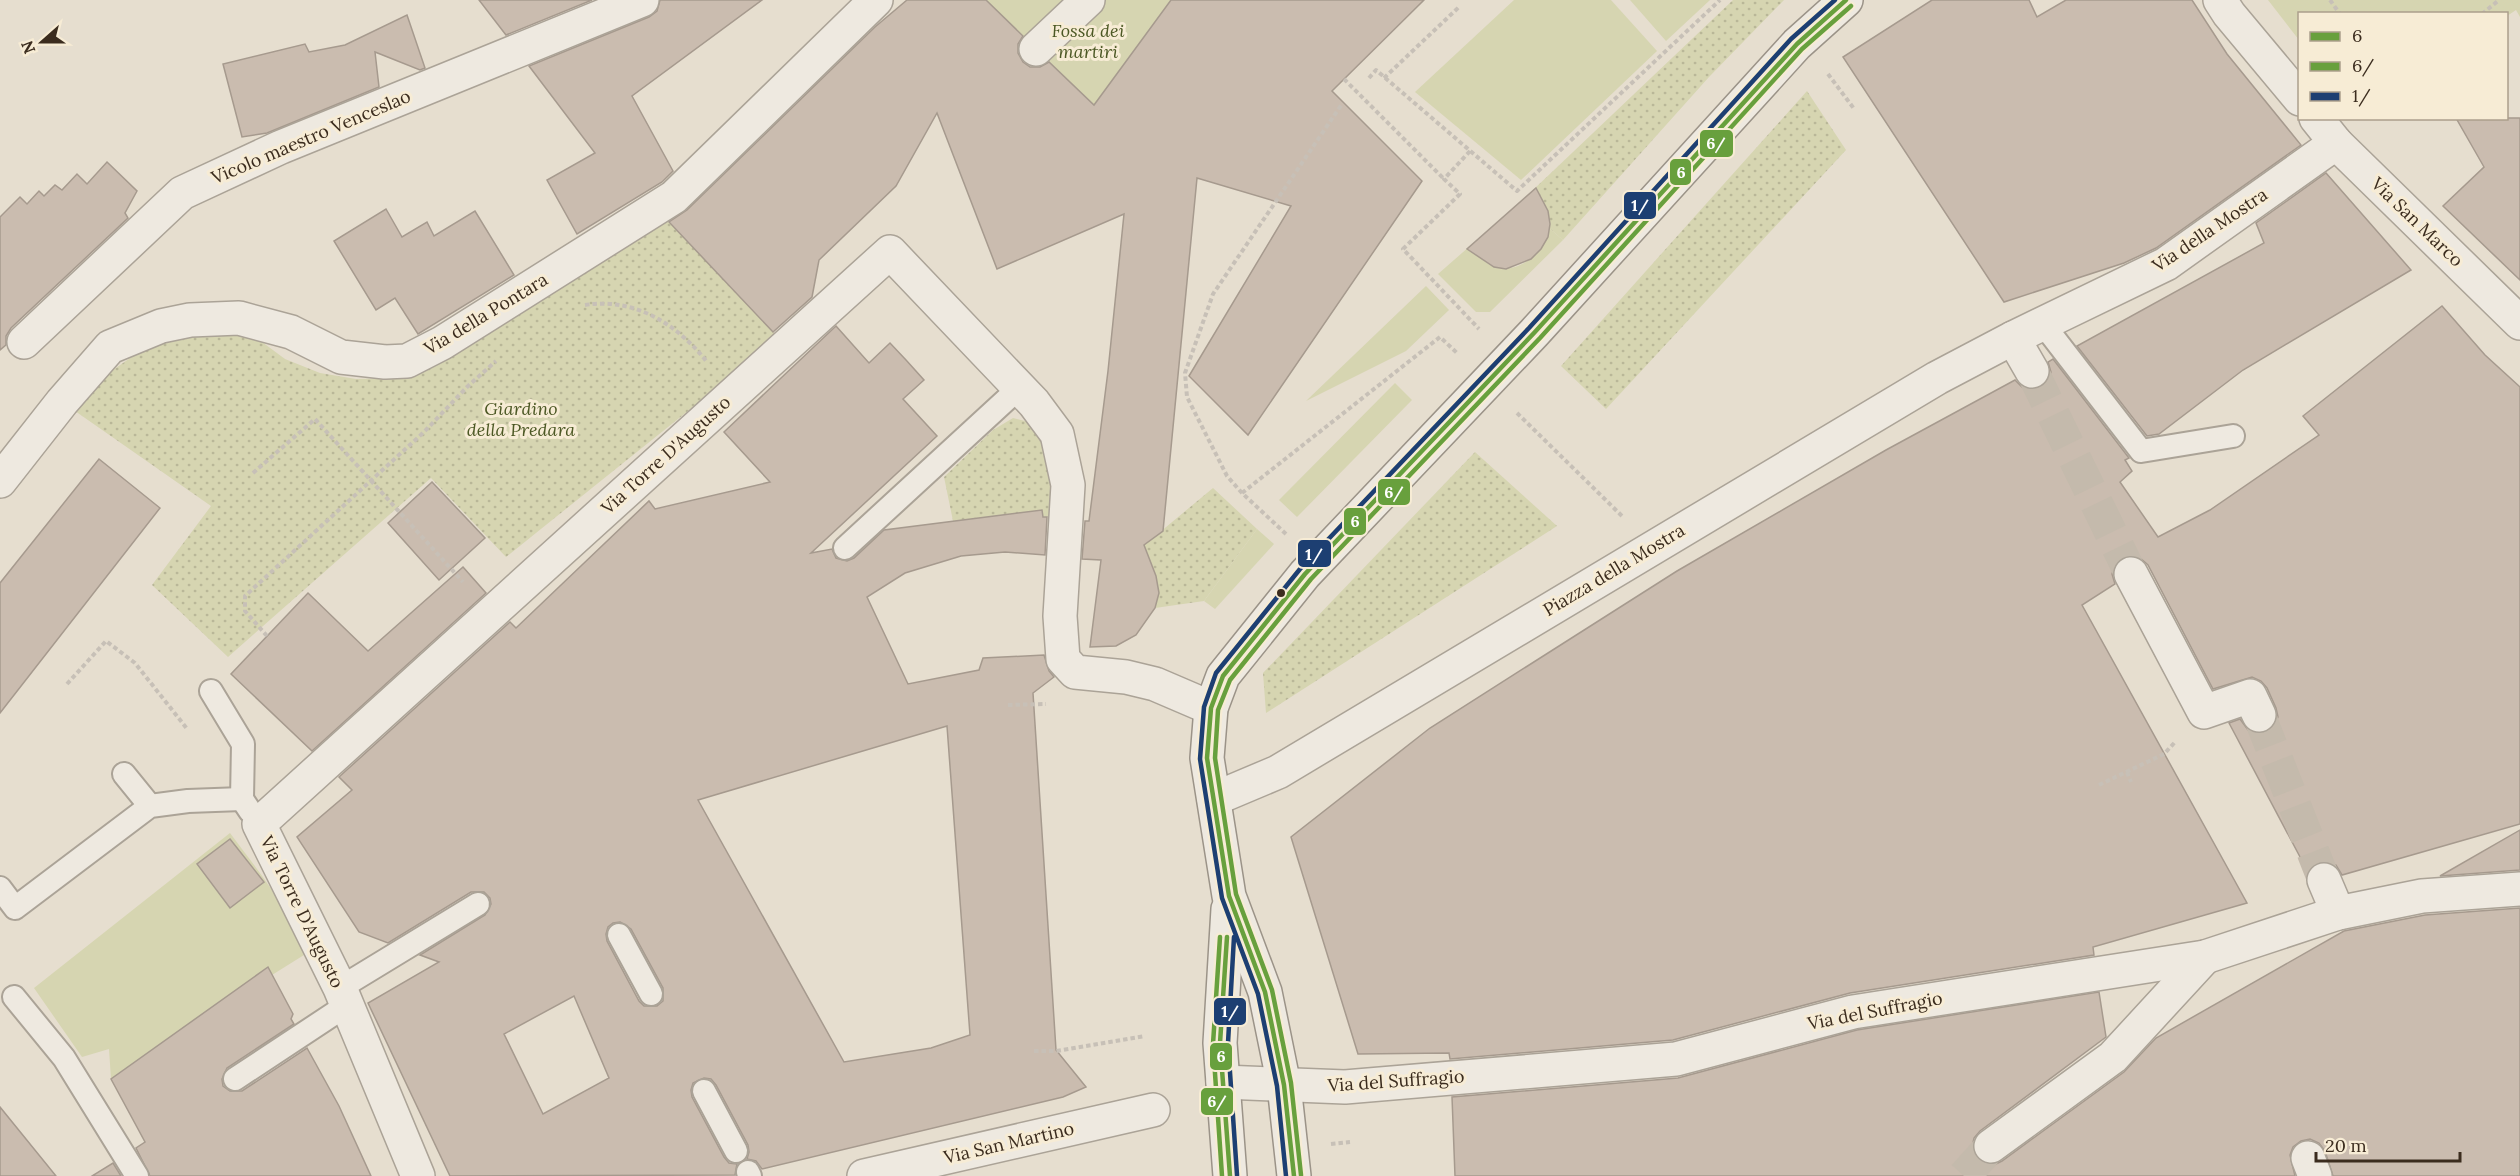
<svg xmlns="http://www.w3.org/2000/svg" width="2520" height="1176" viewBox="0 0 2520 1176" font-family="Lora,serif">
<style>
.grass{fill:url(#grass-dots)}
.garden{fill:#d6d5b1}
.building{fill:#cabcaf;stroke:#a69a8e;stroke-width:1.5;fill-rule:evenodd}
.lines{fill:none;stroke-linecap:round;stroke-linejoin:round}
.pedestrian-tunnel{stroke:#c4baac;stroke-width:33;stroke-dasharray:33 16;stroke-linecap:butt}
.service-casing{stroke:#aba397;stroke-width:26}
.pedestrian-casing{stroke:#aba397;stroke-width:36}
.minor-casing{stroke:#aba397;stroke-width:36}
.secondary-casing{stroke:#9b9388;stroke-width:36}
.path{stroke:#c7c0b7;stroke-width:4;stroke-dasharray:4.5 3;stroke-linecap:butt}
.service{stroke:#eee9e0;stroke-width:22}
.pedestrian{stroke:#eee9e0;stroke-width:33}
.minor{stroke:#eee9e0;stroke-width:33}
.secondary{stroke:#eee9e0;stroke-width:33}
.bus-1-casing{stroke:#f7ecd5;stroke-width:9}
.bus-2-casing{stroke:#f7ecd5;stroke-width:9}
.bus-3-casing{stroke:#f7ecd5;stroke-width:9}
.bus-1{stroke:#68a03d;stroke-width:4.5}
.bus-2{stroke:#68a03d;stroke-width:4.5}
.bus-3{stroke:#1d3f72;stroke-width:4.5}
.bus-dot{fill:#3b2c1e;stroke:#f7ecd5;stroke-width:2}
.labels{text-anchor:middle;stroke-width:6;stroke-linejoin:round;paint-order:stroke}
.park-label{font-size:18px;font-style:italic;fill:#4c5824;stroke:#f7ecd5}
.street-label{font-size:18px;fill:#3b2c1e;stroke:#f7ecd5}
.line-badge{stroke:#f7ecd5;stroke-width:2}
.badge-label{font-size:16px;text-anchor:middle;font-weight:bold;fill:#fff}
</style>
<defs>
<pattern id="grass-dots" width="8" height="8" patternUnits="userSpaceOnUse" patternTransform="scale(1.5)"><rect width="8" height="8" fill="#d6d5b1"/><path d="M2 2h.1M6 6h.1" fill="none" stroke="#b9b798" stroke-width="1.8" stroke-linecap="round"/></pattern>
</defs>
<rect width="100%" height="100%" fill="#e6decf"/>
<g class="grass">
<polygon points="1733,0 1784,0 1709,77 1563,240 1549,228 1548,211 1533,190"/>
<polygon points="1807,91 1846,150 1606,409 1561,366"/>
<polygon points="664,217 779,338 506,557 431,478 228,657 152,585 211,506 75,411 103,377 133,356 178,337 223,334 254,336 285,359 320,373 356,379 392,378"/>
<polygon points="1013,418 1029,422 1046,443 1061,518 1012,514 953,521 944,477 993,430"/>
<polygon points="1475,452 1557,526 1266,713 1263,673"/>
<path d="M 1213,488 L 1257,529 L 1204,601 L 1155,608 C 1162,585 1155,567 1142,547 Z"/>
</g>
<g class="garden">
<polygon points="985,0 1171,0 1094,105"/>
<polygon points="1514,0 1611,0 1657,51 1521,180 1415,92"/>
<polygon points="1630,0 1710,0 1666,41"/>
<polygon points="2268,0 2520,0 2520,17 2516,10 2507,16 2506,14 2300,14 2299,40"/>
<path d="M 1549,228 L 1563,240 L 1490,312 L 1476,312 L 1438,274 L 1470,246 C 1477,254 1485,264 1495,267 C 1520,275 1546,250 1549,228 Z"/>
<polygon points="1426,286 1449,310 1406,351 1306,401"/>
<polygon points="1395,383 1412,400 1297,517 1279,500"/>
<polygon points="1257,529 1274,544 1215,609 1204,601"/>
<path d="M 230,833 C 258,871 291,909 304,955 L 272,975 L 261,972 L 111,1079 L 109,1049 L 82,1057 L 34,988 Z"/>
</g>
<g class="building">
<polygon points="479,0 592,0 506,35"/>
<polygon points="660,0 762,0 632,96 673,171 662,182 577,234 547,180 595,153 529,66 649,17 657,11"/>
<polygon points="907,0 986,0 1023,36 1018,44 1018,53 1023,62 1030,67 1040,67 1049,62 1094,105 1171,0 1424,0 1332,91 1422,181 1248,435 1189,376 1291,206 1197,178 1163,531 1144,545 1156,576 1159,593 1155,608 1136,635 1116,646 1090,647 1101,560 1082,559 1085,521 1089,521 1108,371 1124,214 997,269 937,113 896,186 819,260 812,297 773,332 669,222 687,210 875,27"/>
<polygon points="1932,0 2029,0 2037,17 2066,0 2192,0 2227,54 2301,145 2156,248 2124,263 2004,302 1843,57"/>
<polygon points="407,15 425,68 420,70 375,52 379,87 267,133 242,137 223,64 305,44 309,52 345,45"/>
<polygon points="2456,118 2520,118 2520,280 2443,206 2484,167"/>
<polygon points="107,162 137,191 125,213 128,218 11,328 6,336 6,345 0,350 0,217 20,197 27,204 39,191 44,196 55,185 62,190 77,174 87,184"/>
<polygon points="2326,173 2411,270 2243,370 2159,434 2147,436 2077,346 2264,243 2256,223"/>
<polygon points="1536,188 1548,211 1550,224 1548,237 1541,249 1531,259 1506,269 1494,267 1467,249"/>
<polygon points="386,209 402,237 427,222 434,236 475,211 514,275 418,334 395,298 376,310 334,241"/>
<polygon points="2442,306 2485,355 2520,387 2520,824 2342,875 2336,865 2326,861 2316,863 2308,872 2229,723 2240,719 2248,730 2258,734 2268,732 2274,726 2278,717 2276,708 2267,688 2261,681 2252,677 2213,689 2148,565 2140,558 2131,555 2122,558 2115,565 2112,574 2115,584 2082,605 2247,903 2093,947 2094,955 1850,993 1673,1040 1450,1059 1449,1053 1358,1054 1291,837 1430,728 1677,571 1886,450 2015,380 2022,387 2031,390 2042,387 2048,381 2051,372 2048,362 2053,359 2129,458 2125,460 2132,471 2120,482 2158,537 2210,510 2319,435 2303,416"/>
<path d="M 836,326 L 869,363 L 890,343 L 906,360 L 924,380 L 903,399 L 937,436 L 811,553 L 832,549 L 836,558 L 847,561 L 854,558 L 884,530 L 1042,510 L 1043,517 L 1047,517 L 1045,555 L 1005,552 L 961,556 L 905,573 L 867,597 L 908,684 L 979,670 L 983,658 L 1044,655 L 1049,671 L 1054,677 L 1033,693 L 1056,1050 L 1086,1087 L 1063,1097 L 762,1169 L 756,1161 L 747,1159 L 749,1152 L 748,1145 L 716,1085 L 711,1079 L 704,1078 L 693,1083 L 691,1090 L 692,1097 L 724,1157 L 729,1163 L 737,1164 L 735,1175 L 450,1176 L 368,1003 L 439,962 L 420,955 L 485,915 L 491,904 L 490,898 L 484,892 L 471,892 L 388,943 L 359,932 L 297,837 L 352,790 L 339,777 L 510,622 L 516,628 L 649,501 L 655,509 L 770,482 L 724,432 ZM 947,726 L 970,1035 L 931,1048 L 844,1062 L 698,800 ZM 620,922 L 631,929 L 663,988 L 663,1001 L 657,1006 L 644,1006 L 639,1001 L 607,941 L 606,934 L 608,927 L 613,923 ZM 574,996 L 609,1078 L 543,1114 L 504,1034 Z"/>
<polygon points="99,459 160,508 0,713 0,583"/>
<polygon points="432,482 485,538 439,580 388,523"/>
<polygon points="463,567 486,593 312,751 231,674 308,593 368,651"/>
<polygon points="2520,830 2520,870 2440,876"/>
<polygon points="230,839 264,882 230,908 197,864"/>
<polygon points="2520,908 2520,1176 2333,1176 2325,1151 2319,1143 2310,1139 2301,1141 2293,1147 2290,1155 2295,1176 1455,1176 1452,1097 1678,1078 1857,1030 2099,992 2106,1037 1980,1131 1974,1138 1972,1147 1976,1157 1984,1163 1994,1165 2002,1161 2124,1072 2156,1038 2344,931 2425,915"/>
<polygon points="268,967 293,1014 291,1019 294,1024 227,1068 222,1079 223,1086 230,1091 242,1091 307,1048 339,1106 371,1176 150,1176 136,1148 145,1142 111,1079"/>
<polygon points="0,1107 56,1176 0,1176"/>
<polygon points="113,1163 121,1176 92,1176"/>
</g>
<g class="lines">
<g class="pedestrian-tunnel">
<polyline points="2032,371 2131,574"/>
<polyline points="2259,715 2324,880"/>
<polyline points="1964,1176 1991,1146"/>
</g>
<defs>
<g id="service">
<polyline points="2043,324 2141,451 2233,436"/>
<polyline points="845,548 1019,388"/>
<polyline points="211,691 243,744 242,799 250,811"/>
<polyline points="124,774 150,806"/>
<polyline points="0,888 15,908 150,806 188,801 242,799"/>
<polyline points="619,935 651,994"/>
<polyline points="340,988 478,904"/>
<polyline points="14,997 64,1058 137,1176"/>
<polyline points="235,1079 347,1005"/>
<polyline points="704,1091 736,1151"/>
<polyline points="748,1172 750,1176"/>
</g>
<g id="pedestrian">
<polyline points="1036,49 1088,0"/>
<polyline points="2013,338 2032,371"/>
<polyline points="2131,574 2204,712 2250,696 2259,715"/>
<polyline points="1214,799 1278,772 1937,378 2013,338 2166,264 2336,143"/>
<polyline points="2324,880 2338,913"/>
<polyline points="1991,1146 2113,1057 2205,957"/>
<polyline points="2308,1158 2315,1176"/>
<polyline points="864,1176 1153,1110"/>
</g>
<g id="minor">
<polyline points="2220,0 2229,14 2300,99"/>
<polyline points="2316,118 2336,143 2520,323"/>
<polyline points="24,342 182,193 281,147 642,0"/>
<polyline points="0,481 62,402 110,347 161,326 190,320 239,318 291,332 341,357 385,362 407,361 442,343 674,197 876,0"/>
<polyline points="1223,1082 1345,1087 1676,1059 1853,1012 2205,957 2338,913 2422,896 2520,889"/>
<polyline points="418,1176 340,988 259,824 890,252 1034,403 1057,434 1068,485 1060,616 1063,659 1075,672 1126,677 1155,684 1211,708"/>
</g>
<g id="secondary">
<polyline points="1228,909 1220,1043 1230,1176"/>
<polyline points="1294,1176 1284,1085 1265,992 1229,896 1207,758 1211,708 1223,676 1305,574 1534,333 1797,44 1846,0"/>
</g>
</defs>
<use href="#service" class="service-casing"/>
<use href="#pedestrian" class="pedestrian-casing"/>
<use href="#minor" class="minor-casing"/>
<use href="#secondary" class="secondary-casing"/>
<g class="path">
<polyline points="2330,0 2340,14"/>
<polyline points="2482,14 2499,0"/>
<polyline points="1828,74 1855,110"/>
<polyline points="1369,78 1376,70 1517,191 1720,0"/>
<polyline points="1384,78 1459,7"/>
<polyline points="1344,79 1444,179"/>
<polyline points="1470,151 1444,179 1460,194 1403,249 1479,329"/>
<path d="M 585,305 C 635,297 678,325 707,362"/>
<polyline points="1517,413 1623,517"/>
<polyline points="253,473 315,419 463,582"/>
<polyline points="1242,493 1440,337 1457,353"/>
<polyline points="1286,534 1242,493 1227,476 1187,397 1185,373 1213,294 1342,104"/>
<polyline points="267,636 245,611 245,596 424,432 467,387 496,361"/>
<polyline points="67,684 106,641 135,663 188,730"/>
<polyline points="1008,705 1046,704"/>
<polyline points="2127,772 2131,782"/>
<polyline points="2099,785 2164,754 2176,741"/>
<polyline points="1034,1051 1056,1051 1145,1036"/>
<polyline points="1331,1144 1350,1142"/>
</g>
<use href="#service" class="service"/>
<use href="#pedestrian" class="pedestrian"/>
<use href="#minor" class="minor"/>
<use href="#secondary" class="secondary"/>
<defs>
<g id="bus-1">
<polyline points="1227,937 1220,1043 1230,1176"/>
<polyline points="1294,1176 1284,1085 1265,992 1229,896 1207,758 1211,708 1223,676 1305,574 1534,333 1797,44 1846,0"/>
</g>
<g id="bus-2">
<polyline points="1220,937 1213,1044 1222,1176"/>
<polyline points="1301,1175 1291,1083 1272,990 1236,894 1215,758 1218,710 1230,680 1311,579 1540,338 1802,49 1851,6"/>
</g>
<g id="bus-3">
<polyline points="1234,937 1228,1043 1237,1175"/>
<polyline points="1286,1176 1277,1086 1258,994 1222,898 1200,759 1204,707 1216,673 1300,569 1529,328 1791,39 1835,0"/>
</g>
</defs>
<use href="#bus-1" class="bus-1-casing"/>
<use href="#bus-2" class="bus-2-casing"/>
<use href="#bus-3" class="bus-3-casing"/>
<use href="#bus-1" class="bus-1"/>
<use href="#bus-2" class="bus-2"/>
<use href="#bus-3" class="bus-3"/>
</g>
<circle class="bus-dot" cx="1281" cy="593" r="5"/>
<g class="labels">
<g class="park-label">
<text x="1088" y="37">Fossa dei<tspan x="1088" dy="21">martiri</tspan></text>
<text x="521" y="415">Giardino<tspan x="521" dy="21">della Predara</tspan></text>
</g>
<g class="street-label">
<text transform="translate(311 137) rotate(-23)" y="6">Vicolo maestro Venceslao</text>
<text transform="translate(2417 222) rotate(44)" y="6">Via San Marco</text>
<text transform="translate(2210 230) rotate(-34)" y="6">Via della Mostra</text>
<text transform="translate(486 314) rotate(-31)" y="6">Via della Pontara</text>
<text transform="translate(666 455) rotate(-42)" y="6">Via Torre D'Augusto</text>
<text transform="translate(1614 570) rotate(-31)" y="6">Piazza della Mostra</text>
<text transform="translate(302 912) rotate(64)" y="6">Via Torre D'Augusto</text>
<text transform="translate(1875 1011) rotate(-11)" y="6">Via del Suffragio</text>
<text transform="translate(1396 1081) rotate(-4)" y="6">Via del Suffragio</text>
<text transform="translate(1009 1143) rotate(-13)" y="6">Via San Martino</text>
</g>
</g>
<g class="line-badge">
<rect x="1699" y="129" width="35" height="29" rx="6" fill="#68a03d"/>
<rect x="1669" y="158" width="23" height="28" rx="6" fill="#68a03d"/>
<rect x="1623" y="191" width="34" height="29" rx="6" fill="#1d3f72"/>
<rect x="1377" y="478" width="34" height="28" rx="6" fill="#68a03d"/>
<rect x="1343" y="507" width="24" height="29" rx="6" fill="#68a03d"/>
<rect x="1297" y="539" width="35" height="29" rx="6" fill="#1d3f72"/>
<rect x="1213" y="997" width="34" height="29" rx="6" fill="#1d3f72"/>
<rect x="1209" y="1042" width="24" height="29" rx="6" fill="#68a03d"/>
<rect x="1200" y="1087" width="34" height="29" rx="6" fill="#68a03d"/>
</g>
<g class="badge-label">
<text x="1716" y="149">6/</text>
<text x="1681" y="178">6</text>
<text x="1640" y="211">1/</text>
<text x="1394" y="498">6/</text>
<text x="1355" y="527">6</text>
<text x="1314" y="560">1/</text>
<text x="1230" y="1017">1/</text>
<text x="1221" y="1062">6</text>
<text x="1217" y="1107">6/</text>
</g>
<rect x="2298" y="12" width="210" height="108" fill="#f7ecd5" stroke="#ac9f8c" stroke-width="1.5"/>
<rect x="2310" y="32" width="30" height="9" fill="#68a03d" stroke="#ac9f8c" stroke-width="1.5"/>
<text x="2352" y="42" font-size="18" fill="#3b2c1e">6</text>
<rect x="2310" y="62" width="30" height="9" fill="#68a03d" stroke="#ac9f8c" stroke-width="1.5"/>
<text x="2352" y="72" font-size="18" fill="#3b2c1e">6/</text>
<rect x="2310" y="92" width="30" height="9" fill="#1d3f72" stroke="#ac9f8c" stroke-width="1.5"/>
<text x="2352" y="102" font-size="18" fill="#3b2c1e">1/</text>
<g transform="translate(42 42) rotate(249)" stroke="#f7ecd5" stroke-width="4.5" paint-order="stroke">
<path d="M0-4.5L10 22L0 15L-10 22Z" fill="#3b2c1e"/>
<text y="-9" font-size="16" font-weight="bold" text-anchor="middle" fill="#3b2c1e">N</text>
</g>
<path d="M2316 1152v9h144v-9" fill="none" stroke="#3b2c1e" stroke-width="3"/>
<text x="2325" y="1152" font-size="18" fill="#3b2c1e" stroke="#f7ecd5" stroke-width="4.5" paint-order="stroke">20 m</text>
</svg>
